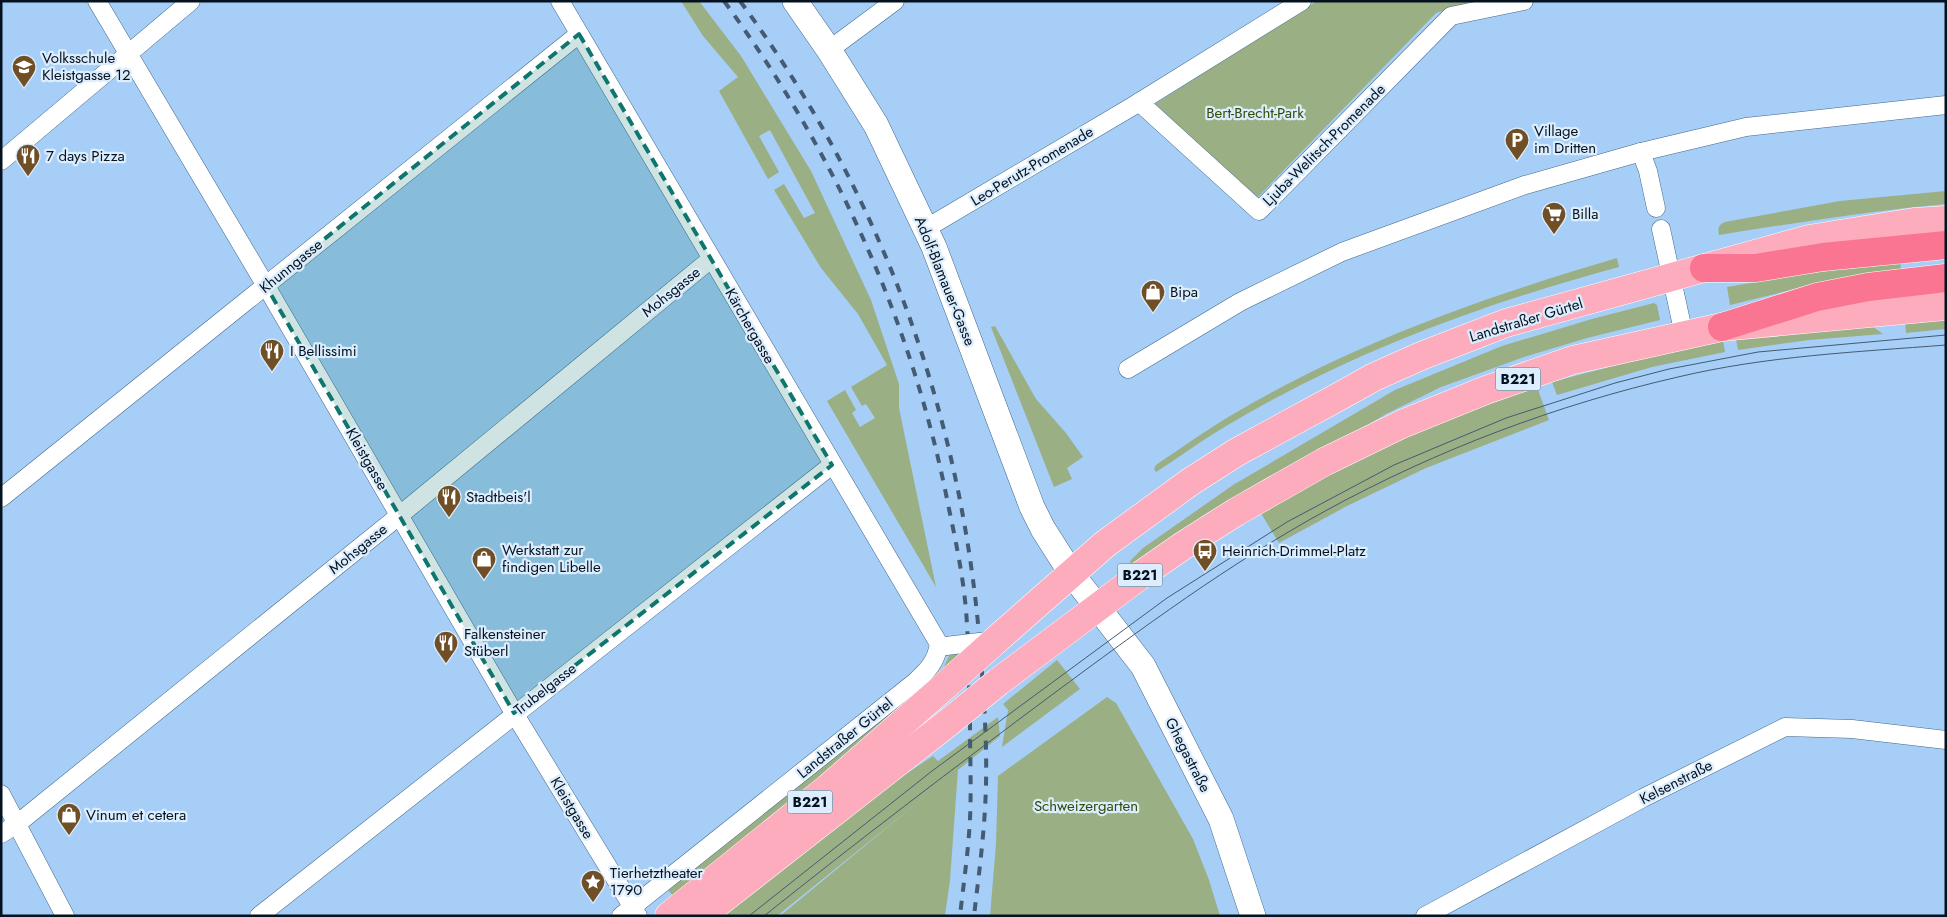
<svg xmlns="http://www.w3.org/2000/svg" width="1947" height="917" viewBox="0 0 1947 917" font-family="Jost,sans-serif">
<style>
.green{fill:#9aaf83}
.lines{fill:none;stroke-linecap:round;stroke-linejoin:round}
.street-casing{stroke:#42688c;stroke-width:19}
.secondary-casing{stroke:#42688c;stroke-width:26}
.primary-casing{stroke:#fff;stroke-width:29}
.highway-casing{stroke:#fff;stroke-width:29}
.street{stroke:#fff;stroke-width:18}
.secondary{stroke:#fff;stroke-width:25}
.primary{stroke:#fcacbd;stroke-width:28}
.highway{stroke:#fa7591;stroke-width:28}
.tram{stroke:#435b73;stroke-width:1}
.rail{stroke:#435b73;stroke-width:4;stroke-dasharray:9 9;stroke-linecap:butt}
.street-bridge-casing{stroke:#42688c;stroke-width:19;stroke-linecap:butt}
.primary-bridge-casing{stroke:#fff;stroke-width:29;stroke-linecap:butt}
.street-bridge{stroke:#fff;stroke-width:18}
.primary-bridge{stroke:#fcacbd;stroke-width:28}
.marked{fill:#0f766e;fill-opacity:0.2;stroke:#0f766e;stroke-width:4;stroke-dasharray:10 6;stroke-linejoin:round}
.labels{text-anchor:middle;stroke-width:4.5;stroke-linejoin:round;paint-order:stroke}
.shield{fill:#dcedfd;stroke:#455462;stroke-width:1}
.shield-label{font-size:14px;font-weight:bold;fill:#041220}
.poi-label{font-size:15px;fill:#041220;stroke:#dcedfd;text-anchor:start}
.park-label{font-size:15px;fill:#324b06;stroke:#dcedfd}
.street-label{font-size:15px;fill:#041220;stroke:#dcedfd}
</style>
<rect width="100%" height="100%" fill="#a6cef7"/>
<g class="green">
<polygon points="681,1 699,1 741,56 811,171 871,300 899,384 899,408 936,587 827,401 845,390 856,410 852,413 860,427 875,418 866,404 862,406 851,387 887,365 858,314 821,268 774,190 784,184 804,218 815,213 770,130 759,136 779,172 768,179 719,91 738,77 703,36"/>
<polygon points="1317,1 1473,1 1436,13 1257,198 1155,104"/>
<path d="M 1946,191 L 1946,204 C 1870,211 1794,223 1719,235 C 1718,228 1718,225 1725,222 L 1840,201 Z"/>
<path d="M 1617,258 L 1619,267 C 1478,305 1338,357 1213,434 C 1194,446 1175,460 1156,472 L 1154,469 L 1156,465 C 1184,446 1212,426 1242,409 C 1359,341 1488,296 1617,258 Z"/>
<polygon points="1900,262 1901,269 1833,280 1730,305 1727,287 1804,274"/>
<polygon points="1654,303 1657,305 1660,320 1587,338 1524,357 1441,387 1386,414 1351,435 1207,513 1134,564 1131,564 1130,561 1143,548 1233,485 1395,390 1502,346 1592,319"/>
<polygon points="1946,318 1946,329 1906,333 1905,322"/>
<polygon points="1869,324 1883,334 1809,340 1738,350 1736,339"/>
<polygon points="995,326 1036,399 1066,433 1083,457 1067,468 1072,479 1054,487 991,327"/>
<polygon points="1723,341 1725,352 1652,367 1557,395 1552,382 1663,353"/>
<polygon points="1537,387 1549,420 1426,468 1347,506 1279,543 1259,510 1372,452 1438,423"/>
<polygon points="957,651 966,651 852,754 675,898 668,890 930,679 944,667 949,656"/>
<polygon points="1057,660 1080,689 1002,747 1008,710 1003,704"/>
<polygon points="1107,697 1116,703 1193,839 1209,880 1220,916 990,916 996,844 998,776"/>
<polygon points="998,717 1000,736 777,916 719,916 891,784 933,756 938,761"/>
<polygon points="958,769 950,880 945,916 780,916"/>
</g>
<g class="lines">
<defs>
<g id="street">
<polyline points="97,1 266,286 514,713 638,916"/>
<polyline points="560,1 939,644 946,646"/>
<polyline points="829,50 895,1"/>
<polyline points="1139,102 1259,211 1451,16 1524,1"/>
<polyline points="1641,152 1648,171 1656,208"/>
<polyline points="1,161 191,1"/>
<polyline points="925,229 1133,106 1302,1"/>
<polyline points="1661,229 1684,335"/>
<polyline points="1128,369 1240,302 1342,252 1525,185 1641,152 1746,127 1946,105"/>
<polyline points="1,498 579,34"/>
<polyline points="1,794 65,916"/>
<polyline points="1,834 17,824 400,515 711,259"/>
<polyline points="259,916 832,465"/>
<path d="M 621,916 L 915,682 C 928,670 936,662 939,644"/>
<polyline points="1425,916 1643,798 1785,727 1852,729 1946,740"/>
</g>
<polyline id="secondary" points="795,1 829,50 876,125 934,247 1032,507 1043,529 1071,573 1143,666 1221,819 1253,916"/>
<g id="primary">
<polyline points="996,640 1105,544 1190,482 1237,452 1340,396 1374,377 1421,356 1506,323 1809,239 1914,222 1946,220"/>
<polyline points="998,682 1138,577 1184,545 1236,512 1324,462 1402,424 1486,390 1573,360 1722,327 1946,306"/>
<polyline points="669,916 828,788 947,684"/>
<polyline points="701,916 949,722"/>
</g>
<g id="highway">
<polyline points="1704,268 1756,268 1823,257 1946,245"/>
<polyline points="1722,327 1817,297 1868,287 1946,278"/>
</g>
</defs>
<use href="#street" class="street-casing"/>
<use href="#secondary" class="secondary-casing"/>
<use href="#primary" class="primary-casing"/>
<use href="#highway" class="highway-casing"/>
<use href="#street" class="street"/>
<use href="#secondary" class="secondary"/>
<use href="#primary" class="primary"/>
<use href="#highway" class="highway"/>
<g class="tram">
<polyline points="749,916 932,771 1167,598 1287,522 1394,465 1506,418 1615,383 1669,369 1758,352 1946,335"/>
<path d="M 764,916 C 859,840 955,767 1053,694 C 1141,629 1230,563 1327,510 C 1437,450 1556,405 1678,377 C 1766,356 1856,352 1946,345"/>
</g>
<g class="rail">
<path d="M 724,1 C 836,154 913,323 949,509 C 956,542 963,576 966,610 C 969,648 969,688 970,726 C 970,762 972,798 969,834 C 967,861 963,888 960,916"/>
<path d="M 740,1 C 883,195 964,419 981,659 C 984,700 987,743 986,785 C 985,829 979,873 974,916"/>
</g>
<defs>
<polyline id="street-bridge" points="946,646 996,640"/>
<g id="primary-bridge">
<polyline points="947,684 996,640"/>
<polyline points="949,722 998,682"/>
</g>
</defs>
<use href="#street-bridge" class="street-bridge-casing"/>
<use href="#primary-bridge" class="primary-bridge-casing"/>
<use href="#street-bridge" class="street-bridge"/>
<use href="#primary-bridge" class="primary-bridge"/>
</g>
<path class="marked" d="M 579,34 L 832,465 L 514,713 L 266,286 Z"/>
<defs>
<symbol id="school-pin" viewBox="-11 -11 22 30"><path d="M0 17L-7.5 6A9.5 9.5 0 1 1 7.5 6Z" fill="#704e26" stroke="#dcedfd"/><path d="M0-5L7-2L0 1L-7-2ZM-4 1L0 2.5L4 1V4Q0 6-4 4Z" fill="#fff"/></symbol>
<symbol id="parking-pin" viewBox="-11 -11 22 30"><path d="M0 17L-7.5 6A9.5 9.5 0 1 1 7.5 6Z" fill="#704e26" stroke="#dcedfd"/><path d="M-3.5-5.5H1a3.5 3.5 0 0 1 0 7H-1V5.5H-3.5ZM-1-3.4V-.6H.8a1.4 1.4 0 0 0 0-2.8Z" fill="#fff"/></symbol>
<symbol id="restaurant-pin" viewBox="-11 -11 22 30"><path d="M0 17L-7.5 6A9.5 9.5 0 1 1 7.5 6Z" fill="#704e26" stroke="#dcedfd"/><path d="M-5-6h1v4h1v-4h1v4h1v-4h1v5L-1.5 .5V6h-2V.5L-5-1ZM5-6V6H3V1.5H1.5Q1.5-4 5-6Z" fill="#fff"/></symbol>
<symbol id="supermarket-pin" viewBox="-11 -11 22 30"><path d="M0 17L-7.5 6A9.5 9.5 0 1 1 7.5 6Z" fill="#704e26" stroke="#dcedfd"/><path d="M-6-5.5h2.5l.6 2H6L4.5 2H-2.5L-4.4-4H-6ZM-1.5 3.2a1.3 1.3 0 1 0 .1 0ZM3 3.2a1.3 1.3 0 1 0 .1 0Z" fill="#fff"/></symbol>
<symbol id="shop-pin" viewBox="-11 -11 22 30"><path d="M0 17L-7.5 6A9.5 9.5 0 1 1 7.5 6Z" fill="#704e26" stroke="#dcedfd"/><path d="M-5-2.5h2.3a2.7 3.5 0 0 1 5.4 0H5L5.5 6h-11ZM-1.5-2.5h3a1.5 2.3 0 0 0-3 0Z" fill="#fff"/></symbol>
<symbol id="bus-pin" viewBox="-11 -11 22 30"><path d="M0 17L-7.5 6A9.5 9.5 0 1 1 7.5 6Z" fill="#704e26" stroke="#dcedfd"/><path d="M-5-6H5V4H4V6H2V4H-2V6H-4V4H-5ZM-3.5-4V0h7V-4ZM-3.5 1.2v1.5H-2V1.2ZM2 1.2v1.5H3.5V1.2Z" fill="#fff"/></symbol>
<symbol id="sight-pin" viewBox="-11 -11 22 30"><path d="M0 17L-7.5 6A9.5 9.5 0 1 1 7.5 6Z" fill="#704e26" stroke="#dcedfd"/><path d="M0-6L1.8-2.2L6-1.7L2.9 1.2L3.7 5.4L0 3.3L-3.7 5.4L-2.9 1.2L-6-1.7L-1.8-2.2Z" fill="#fff"/></symbol>
</defs>
<g fill-rule="evenodd">
<use href="#school-pin" x="10" y="53" width="28" height="38"/>
<use href="#parking-pin" x="1503" y="126" width="28" height="38"/>
<use href="#restaurant-pin" x="14" y="142" width="28" height="38"/>
<use href="#supermarket-pin" x="1540" y="200" width="28" height="38"/>
<use href="#shop-pin" x="1139" y="278" width="28" height="38"/>
<use href="#restaurant-pin" x="258" y="337" width="28" height="38"/>
<use href="#restaurant-pin" x="435" y="483" width="28" height="38"/>
<use href="#bus-pin" x="1191" y="537" width="28" height="38"/>
<use href="#shop-pin" x="470" y="545" width="28" height="38"/>
<use href="#restaurant-pin" x="432" y="629" width="28" height="38"/>
<use href="#shop-pin" x="55" y="801" width="28" height="38"/>
<use href="#sight-pin" x="579" y="868" width="28" height="38"/>
</g>
<g class="labels">
<g class="shield">
<rect x="1495.5" y="367.5" width="45" height="23" rx="4"/>
<rect x="1117.5" y="563.5" width="45" height="23" rx="4"/>
<rect x="787.5" y="790.5" width="45" height="23" rx="4"/>
</g>
<g class="shield-label">
<text x="1518" y="384">B221</text>
<text x="1140" y="580">B221</text>
<text x="810" y="807">B221</text>
</g>
<g class="poi-label">
<text x="42" y="63">Volksschule<tspan x="42" dy="17">Kleistgasse 12</tspan></text>
<text x="1534" y="136">Village<tspan x="1534" dy="17">im Dritten</tspan></text>
<text x="46" y="161">7 days Pizza</text>
<text x="1572" y="219">Billa</text>
<text x="1170" y="297">Bipa</text>
<text x="290" y="356">I Bellissimi</text>
<text x="466" y="502">Stadtbeis'l</text>
<text x="502" y="555">Werkstatt zur<tspan x="502" dy="17">findigen Libelle</tspan></text>
<text x="1222" y="556">Heinrich-Drimmel-Platz</text>
<text x="464" y="639">Falkensteiner<tspan x="464" dy="17">Stüberl</tspan></text>
<text x="86" y="820">Vinum et cetera</text>
<text x="610" y="878">Tierhetztheater<tspan x="610" dy="17">1790</tspan></text>
</g>
<g class="park-label">
<text x="1255" y="118">Bert-Brecht-Park</text>
<text x="1086" y="811">Schweizergarten</text>
</g>
<g class="street-label">
<text transform="translate(1324 145) rotate(-45)" y="5">Ljuba-Welitsch-Promenade</text>
<text transform="translate(1032 166) rotate(-31)" y="5">Leo-Perutz-Promenade</text>
<text transform="translate(291 266) rotate(-39)" y="5">Khunngasse</text>
<text transform="translate(945 281) rotate(68)" y="5">Adolf-Blamauer-Gasse</text>
<text transform="translate(671 292) rotate(-39)" y="5">Mohsgasse</text>
<text transform="translate(1526 320) rotate(-17)" y="5">Landstraßer Gürtel</text>
<text transform="translate(750 326) rotate(60)" y="5">Kärchergasse</text>
<text transform="translate(367 459) rotate(60)" y="5">Kleistgasse</text>
<text transform="translate(358 549) rotate(-39)" y="5">Mohsgasse</text>
<text transform="translate(545 689) rotate(-38)" y="5">Trubelgasse</text>
<text transform="translate(845 738) rotate(-39)" y="5">Landstraßer Gürtel</text>
<text transform="translate(1188 755) rotate(63)" y="5">Ghegastraße</text>
<text transform="translate(1676 782) rotate(-27)" y="5">Kelsenstraße</text>
<text transform="translate(572 808) rotate(59)" y="5">Kleistgasse</text>
</g>
</g>
<rect width="1947" height="917" fill="none" stroke="#041220" stroke-width="5"/>
</svg>
